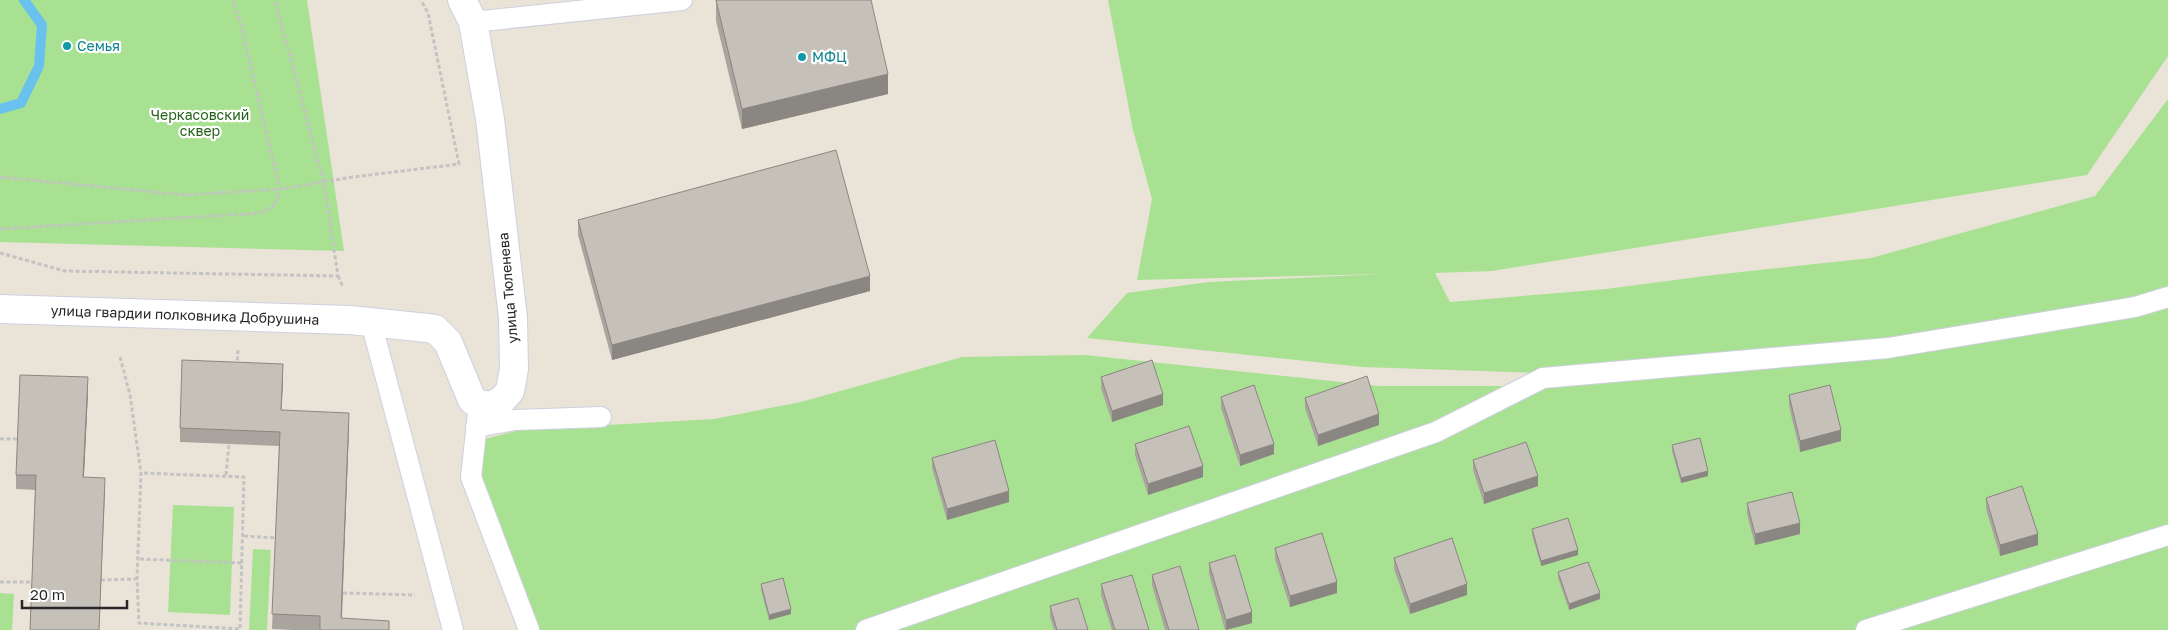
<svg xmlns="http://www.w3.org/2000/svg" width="2168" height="630" viewBox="0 0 2168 630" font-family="'Golos Text',sans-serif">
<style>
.green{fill:#a9e193}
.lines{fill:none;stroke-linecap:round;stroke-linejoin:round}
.stream{stroke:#69c1ed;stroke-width:10}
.lane-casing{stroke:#cdd0e0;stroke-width:22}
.street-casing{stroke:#cdd0e0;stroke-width:30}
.path{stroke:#c3c3c3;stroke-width:3;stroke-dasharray:4 2.5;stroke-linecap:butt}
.lane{stroke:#fff;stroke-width:20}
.street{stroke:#fff;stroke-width:28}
.wall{fill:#a9a59e}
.shaded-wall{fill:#8a8681}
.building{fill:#c5c0b8;stroke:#8a8681}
.culture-dot{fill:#0f9aa8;stroke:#fff;stroke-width:2}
.labels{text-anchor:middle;stroke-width:4.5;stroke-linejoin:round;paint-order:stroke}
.culture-label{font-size:14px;fill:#0d838f;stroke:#fff;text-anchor:start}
.park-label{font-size:14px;fill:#236219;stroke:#fff}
.street-label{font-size:14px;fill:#272727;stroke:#fff}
</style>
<rect width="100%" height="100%" fill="#eae3d8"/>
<g class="green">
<polygon points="0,0 307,0 344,251 0,242"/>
<polygon points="1108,0 2168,0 2168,56 2087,175 1492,271 1435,273 1450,302 1606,289 1713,275 1871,258 2095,196 2168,99 2168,291 1888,343 1542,373 1363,367 1087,338 1127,293 1209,282 1381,274 1137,280 1152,199 1133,130"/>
<polygon points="2168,305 2168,630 532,630 470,443 520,430 714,419 801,402 962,357 1085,355 1379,386 1551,386 1888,358 2133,316"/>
<polygon points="173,505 234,507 230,615 168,612"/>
<polygon points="253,549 271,550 267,630 249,630"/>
<polygon points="0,593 14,594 12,630 0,630"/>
</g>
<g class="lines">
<polyline class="stream" points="0,109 21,103 39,66 42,25 24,0"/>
<defs>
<g id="lane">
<polyline points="473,22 682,0"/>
<polyline points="371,322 453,630"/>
<polyline points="479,404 471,477 529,630"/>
<polyline points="476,427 515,420 601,417"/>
<polyline points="866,630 1436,432 1543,378 1888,348 2135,307 2168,297"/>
<polyline points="1866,630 2168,535"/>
</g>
<polyline id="street" points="0,309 350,320 427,328 435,329 448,342 472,400 479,404 491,406 502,400 510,391 514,369 513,318 490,119 473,22 462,0"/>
</defs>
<use href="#lane" class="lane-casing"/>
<use href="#street" class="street-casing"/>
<g class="path">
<polyline points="0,177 186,195 280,189 353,177 459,164 428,13 421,0"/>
<polyline points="0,229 261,213 275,205 280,189 240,22 233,0"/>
<polyline points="0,253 65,271 338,276 324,183 275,0"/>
<polyline points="338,276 343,287"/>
<polyline points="120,357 130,395 141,473 137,579 139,623 240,629 244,477 141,473"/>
<polyline points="237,367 238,348"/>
<polyline points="0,439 18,439"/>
<polyline points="226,475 229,444"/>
<polyline points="244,536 276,538"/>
<polyline points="140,559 243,563"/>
<polyline points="101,580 137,579"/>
<polyline points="0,582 32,582"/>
<polyline points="343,593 415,595"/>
</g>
<use href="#lane" class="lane"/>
<use href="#street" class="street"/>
</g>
<g class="wall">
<polygon points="716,0 888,94 742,129 716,21"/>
<polygon points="578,220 870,291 612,360 578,235"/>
<polygon points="1101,377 1163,405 1112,422 1101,388"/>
<polygon points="283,379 281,410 349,427 342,618 389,630 294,630 272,629 279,446 180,442 180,428"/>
<polygon points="88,392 84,477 105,493 99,630 30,630 35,490 16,489 16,475"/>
<polygon points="1789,395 1841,441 1800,452 1789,406"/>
<polygon points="1221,397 1274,454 1240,466 1221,408"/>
<polygon points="1305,398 1379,425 1318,446 1305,408"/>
<polygon points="1135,444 1203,477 1148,495 1135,455"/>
<polygon points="1672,445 1708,476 1681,483 1672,451"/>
<polygon points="932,458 1009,502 947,520 932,468"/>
<polygon points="1473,460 1538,486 1484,504 1473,470"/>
<polygon points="1986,498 2038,545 2000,556 1986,509"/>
<polygon points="1747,503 1800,534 1755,545 1747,514"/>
<polygon points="1532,529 1578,555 1541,566 1532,535"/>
<polygon points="1275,548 1337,593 1290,607 1275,559"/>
<polygon points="1394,558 1467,595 1410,614 1394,569"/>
<polygon points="1209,563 1252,623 1225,630 1209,574"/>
<polygon points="1558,572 1600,599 1569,610 1558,578"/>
<polygon points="1152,575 1199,630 1165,630 1152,585"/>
<polygon points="761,584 791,614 769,620 761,590"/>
<polygon points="1101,584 1149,630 1112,630 1101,595"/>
<polygon points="1050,606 1088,630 1054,630 1050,617"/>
</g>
<g class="shaded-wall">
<polygon points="888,74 888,94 742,129 742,109"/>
<polygon points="870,276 870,291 612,360 612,345"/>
<polygon points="283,364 283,379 281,425 281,410"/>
<polygon points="88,377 88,392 83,492 83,477"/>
<polygon points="1163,394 1163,405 1112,422 1112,411"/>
<polygon points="349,413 349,427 341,630 341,618"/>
<polygon points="1379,414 1379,425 1318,446 1318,435"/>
<polygon points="1841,430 1841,441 1800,452 1800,441"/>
<polygon points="1274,444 1274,454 1240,466 1240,455"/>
<polygon points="1203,466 1203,477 1148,495 1148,484"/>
<polygon points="1708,471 1708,476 1681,483 1681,478"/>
<polygon points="1538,476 1538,486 1484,504 1484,493"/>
<polygon points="1009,491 1009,502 947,520 947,509"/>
<polygon points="1800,523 1800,534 1755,545 1755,534"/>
<polygon points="2038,534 2038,545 2000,556 2000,545"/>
<polygon points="1578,550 1578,555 1541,566 1541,561"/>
<polygon points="1337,582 1337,593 1290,607 1290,596"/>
<polygon points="1467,584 1467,595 1410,614 1410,604"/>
<polygon points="1600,593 1600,599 1569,610 1569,604"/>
<polygon points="791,609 791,614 769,620 769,615"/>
<polygon points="1252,612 1252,623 1226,630 1226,620"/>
</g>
<g class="building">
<polygon points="716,0 871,0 888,74 742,109"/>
<polygon points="836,150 870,276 612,345 578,220"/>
<polygon points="182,360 283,364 281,410 349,413 341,618 389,621 389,630 320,630 320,616 272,614 280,432 180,428"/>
<polygon points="1152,360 1163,394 1112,411 1101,377"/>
<polygon points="20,375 88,377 83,477 105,478 99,630 30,630 36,475 16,475"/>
<polygon points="1367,376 1379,414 1318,435 1305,398"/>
<polygon points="1254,385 1274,444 1240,455 1221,397"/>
<polygon points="1830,385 1841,430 1800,441 1789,395"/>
<polygon points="1189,426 1203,466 1148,484 1135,444"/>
<polygon points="1700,438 1708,471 1681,478 1672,445"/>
<polygon points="995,440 1009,491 947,509 932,458"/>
<polygon points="1526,442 1538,476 1484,493 1473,460"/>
<polygon points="2022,486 2038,534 2000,545 1986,498"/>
<polygon points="1792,492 1800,523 1755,534 1747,503"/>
<polygon points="1568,518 1578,550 1541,561 1532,529"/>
<polygon points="1322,533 1337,582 1290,596 1275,548"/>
<polygon points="1452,538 1467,584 1410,604 1394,558"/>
<polygon points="1235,555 1252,612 1226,620 1209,563"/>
<polygon points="1588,562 1600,593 1569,604 1558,572"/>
<polygon points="1180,566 1199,630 1169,630 1152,575"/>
<polygon points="1132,575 1149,630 1115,630 1101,584"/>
<polygon points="783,578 791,609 769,615 761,584"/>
<polygon points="1078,598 1088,630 1057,630 1050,606"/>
</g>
<g class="culture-dot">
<circle cx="67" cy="46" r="5"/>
<circle cx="802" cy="57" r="5"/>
</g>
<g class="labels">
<g class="culture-label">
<text x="77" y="51">Семья</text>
<text x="812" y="62">МФЦ</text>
</g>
<g class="park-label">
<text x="200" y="120">Черкасовский<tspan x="200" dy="16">сквер</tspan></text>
</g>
<g class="street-label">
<text transform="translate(508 288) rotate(-95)" y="5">улица Тюленева</text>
<text transform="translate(185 315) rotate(2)" y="5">улица гвардии полковника Добрушина</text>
</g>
</g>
<path d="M22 600v8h105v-8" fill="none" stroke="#272727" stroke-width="2.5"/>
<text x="30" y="600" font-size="15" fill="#272727" stroke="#ffffff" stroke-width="4" paint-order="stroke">20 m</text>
</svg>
